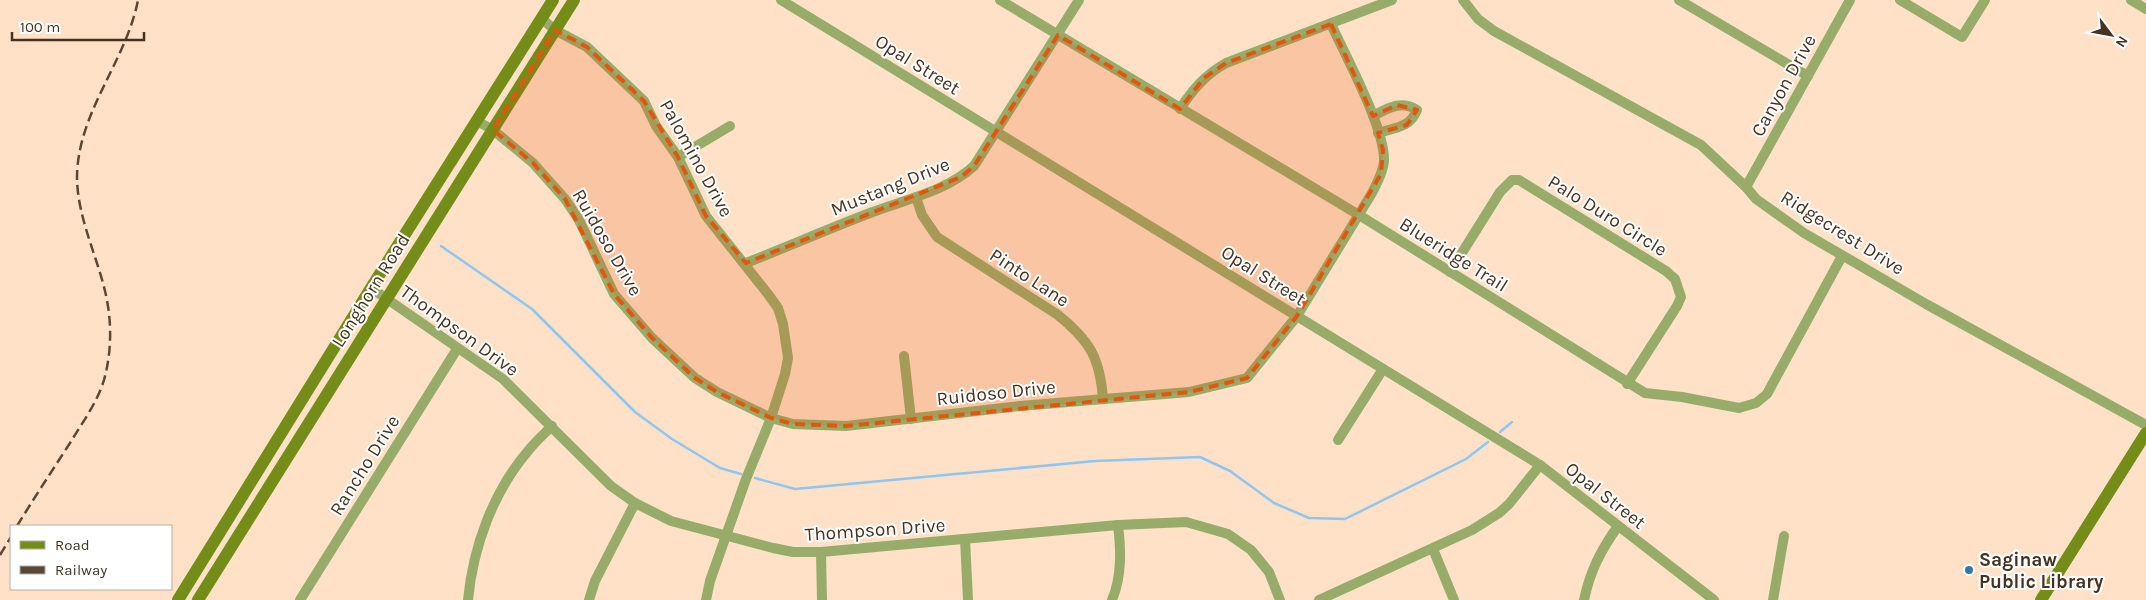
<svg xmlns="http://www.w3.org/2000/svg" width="2146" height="600" viewBox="0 0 2146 600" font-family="Karla,sans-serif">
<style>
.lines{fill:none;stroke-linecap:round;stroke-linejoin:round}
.stream{stroke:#8dc6f2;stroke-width:2.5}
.minor{stroke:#98ac6a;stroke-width:10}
.secondary{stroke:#738d18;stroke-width:12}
.rail{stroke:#5b4735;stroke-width:2.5;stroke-dasharray:10 5;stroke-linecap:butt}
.marked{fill:#e0570d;fill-opacity:0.2;stroke:#e0570d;stroke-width:4;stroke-dasharray:10 6;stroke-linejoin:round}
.poi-dot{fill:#2d79ac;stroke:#fff;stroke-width:2}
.labels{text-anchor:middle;stroke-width:4;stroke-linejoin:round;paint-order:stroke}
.street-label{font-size:19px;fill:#453221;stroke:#fff}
.poi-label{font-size:19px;font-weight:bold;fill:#453221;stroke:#fff;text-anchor:start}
</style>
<rect width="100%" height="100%" fill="#ffe1c8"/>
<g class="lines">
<g class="stream">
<polyline points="441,246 532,309 635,412 672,439 720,468 741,474"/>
<polyline points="1500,432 1512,422"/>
<polyline points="755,478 795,489 1095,461 1200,457 1230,471 1274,503 1309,518 1345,519 1466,459 1488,442"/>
</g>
<g class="minor">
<polyline points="781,0 1540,465 1714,600"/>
<polyline points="1000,0 1359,215 1645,393 1682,397 1739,408 1756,403 1767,394 1842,256"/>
<polyline points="1463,0 1478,19 1494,31 1701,145 1746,187 1756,199 1804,233 1926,304 2146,425"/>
<polyline points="1679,0 1808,76"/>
<polyline points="1900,0 1962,37 1985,0"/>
<polyline points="2131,0 2146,9"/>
<polyline points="541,18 555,30 587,47 644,101 656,126 678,157 706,216 768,294 778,308 783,324 788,358 785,374 771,418 746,479 710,581 706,600"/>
<path d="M 1180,109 C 1193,89 1205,75 1226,63 L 1392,0"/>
<path d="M 1373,116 C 1388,108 1401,100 1417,110 C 1410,128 1394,128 1378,133"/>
<path d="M 477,121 L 493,130 L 533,163 L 565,199 L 579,220 L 614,294 L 652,338 L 695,378 L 717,392 L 771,418 L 793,424 L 846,426 L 1020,406 L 1189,392 L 1247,378 L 1297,316 L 1372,193 C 1377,183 1383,173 1384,161 C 1385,128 1346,57 1331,24"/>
<polyline points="678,157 730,126"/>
<polyline points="1746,187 1850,0"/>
<path d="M 916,197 L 922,215 L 937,237 L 1058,315 C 1090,341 1100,358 1103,399"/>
<path d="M 746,263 C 787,247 828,229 870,213 C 906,199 945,192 974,166 L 1079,0"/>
<polyline points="1450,272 1500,192 1512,180 1519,180 1666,271 1675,279 1681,297 1677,306 1627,384"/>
<polyline points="371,288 503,379 611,486 635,503 671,521 773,548 793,552 821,552 1118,525 1186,522 1228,534 1251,550 1269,572 1280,600"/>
<polyline points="904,356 911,419"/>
<polyline points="1338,440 1383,369"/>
<polyline points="965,539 968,600"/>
<polyline points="1433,549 1454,600"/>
<polyline points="821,552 822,600"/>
<polyline points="300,600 457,349"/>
<path d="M 468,600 C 473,547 493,492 528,451 C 535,442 544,434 552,426"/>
<polyline points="589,600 595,581 635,503"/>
<path d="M 1112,600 C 1122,576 1121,550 1118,525"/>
<polyline points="1319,600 1472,530 1499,513 1509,504 1540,465"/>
<path d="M 1584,600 C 1590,571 1601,550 1618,526"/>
<polyline points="1773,600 1784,536"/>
</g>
<g class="secondary">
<polyline points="178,600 371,288 553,0"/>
<polyline points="198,600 574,0"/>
<polyline points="2041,600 2146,433"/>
</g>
<g class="rail">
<path d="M 17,526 C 34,498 52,471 70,443 C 82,423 97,403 104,380 C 112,351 112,320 105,291 C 95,249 72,206 78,162 C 85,104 127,57 138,0"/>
<polyline points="0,555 11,537"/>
</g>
</g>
<path class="marked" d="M 1331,24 L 1373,116 L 1397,105 L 1417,110 L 1407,125 L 1378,133 L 1383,150 L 1381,174 L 1297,316 L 1247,378 L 1189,392 L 846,426 L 793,424 L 771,418 L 717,392 L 695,378 L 652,338 L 614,294 L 565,199 L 533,163 L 493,130 L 555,30 L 587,47 L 644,101 L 678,157 L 706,216 L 746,263 L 961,177 L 974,166 L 1058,35 L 1180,109 L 1204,78 L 1226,63 Z"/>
<circle class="poi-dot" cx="1969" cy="570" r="5"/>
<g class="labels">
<g class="street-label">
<text transform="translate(918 64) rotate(32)" y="7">Opal Street</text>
<text transform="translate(1783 85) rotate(-61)" y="7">Canyon Drive</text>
<text transform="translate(697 158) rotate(61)" y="7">Palomino Drive</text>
<text transform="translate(890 186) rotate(-22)" y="7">Mustang Drive</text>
<text transform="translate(1608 215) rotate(32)" y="7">Palo Duro Circle</text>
<text transform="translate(1843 232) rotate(32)" y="7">Ridgecrest Drive</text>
<text transform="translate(608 242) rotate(60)" y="7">Ruidoso Drive</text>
<text transform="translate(1454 254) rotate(32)" y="7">Blueridge Trail</text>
<text transform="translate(1264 275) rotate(32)" y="7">Opal Street</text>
<text transform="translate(1030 277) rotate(33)" y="7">Pinto Lane</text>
<text transform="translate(370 290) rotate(-58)" y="7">Longhorn Road</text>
<text transform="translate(460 330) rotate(36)" y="7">Thompson Drive</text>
<text transform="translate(996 392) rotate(-6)" y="7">Ruidoso Drive</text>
<text transform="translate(364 465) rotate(-58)" y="7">Rancho Drive</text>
<text transform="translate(1606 495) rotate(38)" y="7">Opal Street</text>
<text transform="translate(875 529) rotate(-4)" y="7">Thompson Drive</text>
</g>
<g class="poi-label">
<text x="1979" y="566">Saginaw<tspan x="1979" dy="22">Public Library</tspan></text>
</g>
</g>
<rect x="10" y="525" width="162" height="65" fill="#ffffff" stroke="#b5ada6"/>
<rect x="20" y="541" width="25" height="8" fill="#738d18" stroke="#b5ada6"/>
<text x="55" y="550" font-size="15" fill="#453221">Road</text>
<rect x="20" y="566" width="25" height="8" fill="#5b4735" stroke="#b5ada6"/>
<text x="55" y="575" font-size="15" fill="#453221">Railway</text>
<g transform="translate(2111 35) rotate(122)" stroke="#ffffff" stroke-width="4" paint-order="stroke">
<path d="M0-4L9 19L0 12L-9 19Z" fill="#453221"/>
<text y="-8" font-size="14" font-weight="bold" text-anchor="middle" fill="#453221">N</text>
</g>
<path d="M12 32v8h132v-8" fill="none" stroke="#453221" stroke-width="2.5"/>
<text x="20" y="32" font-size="15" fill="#453221" stroke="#ffffff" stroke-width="4" paint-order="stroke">100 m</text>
</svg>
